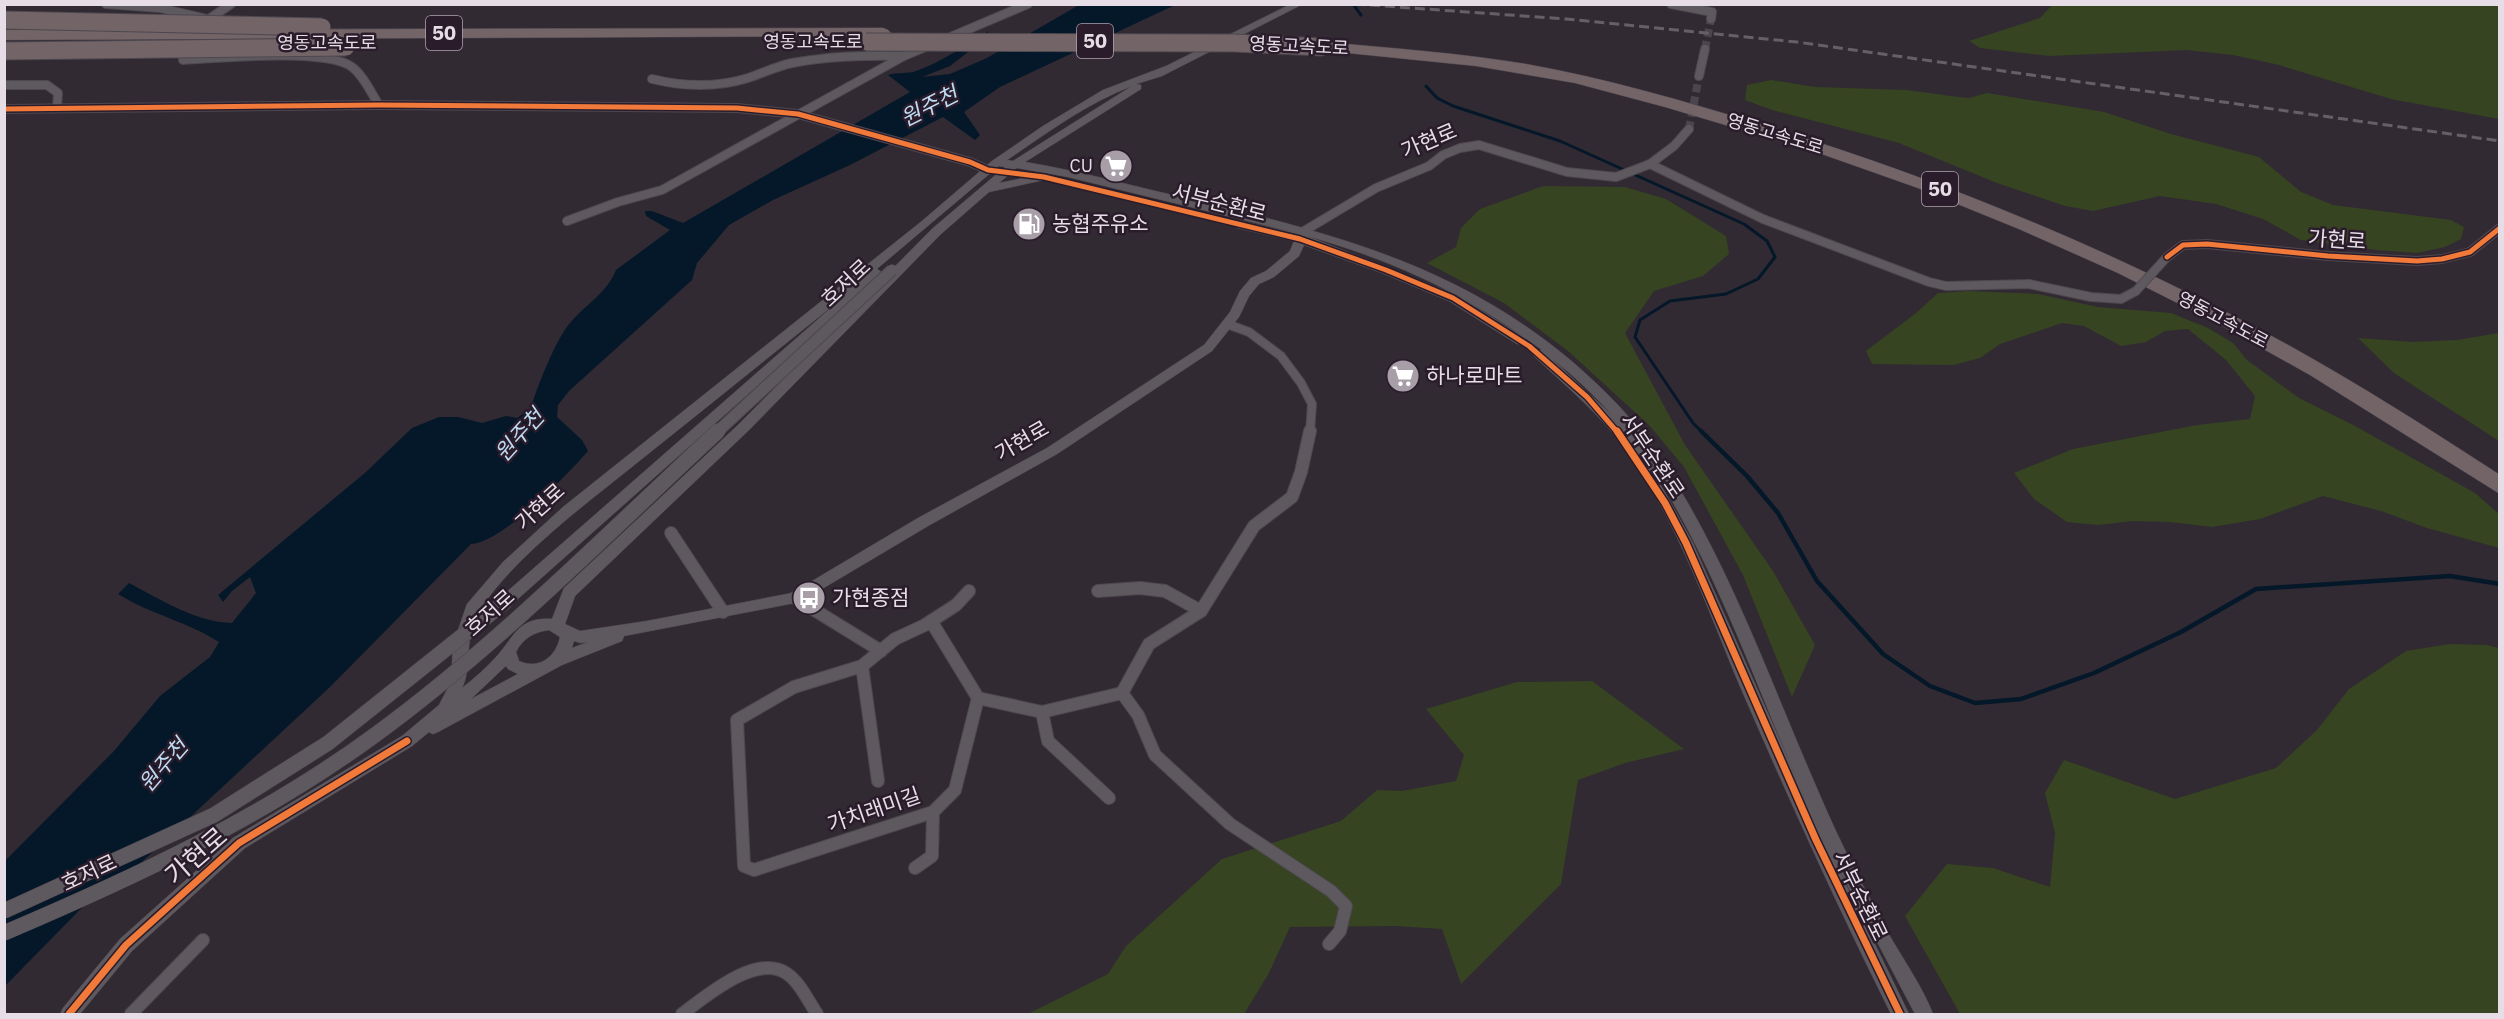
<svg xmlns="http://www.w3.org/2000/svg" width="2504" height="1019" viewBox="0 0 2504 1019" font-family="'IBM Plex Sans','Noto Sans KR',sans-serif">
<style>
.green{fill:#364422}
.water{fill:#041829}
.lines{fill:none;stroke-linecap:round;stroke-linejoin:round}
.stream-far1{stroke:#041829;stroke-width:3}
.stream{stroke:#041829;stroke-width:4.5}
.minor-tunnel{stroke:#4c454d;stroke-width:8;stroke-dasharray:8 4.5;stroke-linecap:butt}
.minor-far1-casing{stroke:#4e474f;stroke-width:10}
.minor-casing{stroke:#4e474f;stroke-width:14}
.tertiary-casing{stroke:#4e474f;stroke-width:1}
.motorway-casing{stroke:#4e474f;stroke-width:1}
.minor-far1{stroke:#5e595e;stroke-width:8}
.minor{stroke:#5e595e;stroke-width:12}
.tertiary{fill:#5e595e;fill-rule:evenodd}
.motorway{fill:#736467;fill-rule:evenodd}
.rail{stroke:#666066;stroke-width:3;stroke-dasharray:10 5;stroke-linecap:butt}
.minor-bridge-casing{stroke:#4e474f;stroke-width:10;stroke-linecap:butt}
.tertiary-bridge-far1-casing{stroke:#4e474f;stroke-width:13;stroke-linecap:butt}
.tertiary-bridge-casing{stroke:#4e474f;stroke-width:16;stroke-linecap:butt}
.motorway-bridge-casing{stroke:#4e474f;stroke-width:19;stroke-linecap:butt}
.minor-bridge{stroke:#5e595e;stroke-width:8}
.tertiary-bridge-far1{stroke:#5e595e;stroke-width:11}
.tertiary-bridge{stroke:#5e595e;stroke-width:15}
.motorway-bridge{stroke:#736467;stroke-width:17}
.cycleway-far1-casing{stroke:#2a1c2b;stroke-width:8}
.cycleway-casing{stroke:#2a1c2b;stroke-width:10}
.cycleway-far1{stroke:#f17a3a;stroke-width:5}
.cycleway{stroke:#f17a3a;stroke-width:7}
.labels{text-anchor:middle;stroke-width:5;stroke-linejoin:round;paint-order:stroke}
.far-street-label{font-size:18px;fill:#e6dde7;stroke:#2a1c2b}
.far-poi-label{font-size:18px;fill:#e6dde7;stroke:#2a1c2b;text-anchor:end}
.shield{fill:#2a1c2b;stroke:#aea3af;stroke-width:1.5}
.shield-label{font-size:20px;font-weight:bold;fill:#e6dde7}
.street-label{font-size:21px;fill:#e6dde7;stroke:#2a1c2b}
.poi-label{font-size:21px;fill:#e6dde7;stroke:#2a1c2b;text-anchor:start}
.water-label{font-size:22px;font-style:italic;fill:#bddbf2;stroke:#2a1c2b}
.near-street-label{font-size:26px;fill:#e6dde7;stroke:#2a1c2b}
</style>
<rect width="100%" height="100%" fill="#312a32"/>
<g class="green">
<polygon points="2052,5 2499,5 2499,119 2391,99 2279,65 2233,55 2187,50 2050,56 1980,48 1969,41 2040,18"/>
<polygon points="1771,80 1815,87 1907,90 1958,97 1969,98 1987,93 2104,112 2171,134 2259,157 2301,192 2333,205 2451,220 2464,227 2461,239 2445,247 2417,253 2377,250 2301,240 2263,219 2216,204 2160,196 2093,211 2065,206 1997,183 1899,143 1772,110 1745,100 1747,85"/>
<polygon points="1543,186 1625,187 1666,199 1726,236 1729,254 1703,276 1654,291 1625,333 1685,445 1773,571 1815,645 1792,697 1743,575 1684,467 1649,425 1568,351 1504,303 1427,263 1456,247 1461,228 1480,209"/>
<polygon points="1969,291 2038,294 2098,307 2171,313 2208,328 2233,343 2247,360 2299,398 2355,426 2475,493 2499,514 2499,548 2427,528 2381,511 2323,496 2260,519 2212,527 2170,522 2132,521 2098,525 2067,522 2034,499 2014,473 2073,449 2197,425 2250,419 2255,396 2226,360 2188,329 2165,331 2146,342 2121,346 2084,326 2062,323 2000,344 1980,358 1953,365 1872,364 1866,351 1916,313 1938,293"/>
<polygon points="2499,333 2499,441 2394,373 2358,338 2413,342 2457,340"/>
<polygon points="2450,644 2487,645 2499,648 2499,1014 1960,1014 1905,916 1947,864 1993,868 2050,887 2055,833 2045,793 2064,760 2175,799 2276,768 2317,730 2349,689 2406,651"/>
<polygon points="1592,681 1684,749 1625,763 1578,780 1561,884 1461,984 1442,929 1395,926 1290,927 1269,973 1244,1014 1028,1014 1108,974 1126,946 1222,859 1341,821 1377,790 1402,791 1456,781 1464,755 1426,709 1517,682"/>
</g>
<path class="water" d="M 1079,5 L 1175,5 L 1000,87 L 964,112 L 980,135 L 975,140 L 943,117 L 850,165 L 773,200 L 729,225 L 697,263 L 692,280 L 569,391 L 558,405 L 557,417 L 582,440 L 588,451 C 566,476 504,541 471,544 L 330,687 L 131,872 L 113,876 L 5,986 L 4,862 L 114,751 L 160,696 L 210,657 L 219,642 C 188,622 150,614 118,594 L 129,583 C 161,600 196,622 232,623 L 256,593 L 250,577 L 232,591 L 223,602 L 218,595 L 366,472 L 412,428 L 439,417 L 458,417 L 482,423 L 506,416 L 517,418 L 531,408 C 536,389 557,337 570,323 C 585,305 607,293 616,270 L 670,230 L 646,216 L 645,211 L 652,211 L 683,223 L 910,92 L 888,75 C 897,72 908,74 916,71 C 942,62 965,45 989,31 L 977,45 L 950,66 L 922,77 L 950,74 L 987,58 Z"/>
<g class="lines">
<g class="stream-far1">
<polyline points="1353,4 1361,15"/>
<polyline points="1426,86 1437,98 1453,106 1560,141 1744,224 1767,241 1775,257 1758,279 1726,294 1670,301 1640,320 1635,337 1693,423 1703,433"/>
</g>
<polyline class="stream" points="1701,431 1747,476 1778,513 1817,581 1883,654 1930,686 1975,703 2021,699 2094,673 2181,632 2256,589 2450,576 2500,584"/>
<g class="minor-tunnel">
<polyline points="1705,49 1711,19"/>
<polyline points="1689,129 1699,76"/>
</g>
<defs>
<g id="minor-far1">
<polyline points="106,4 160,8 207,19"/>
<polyline points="1671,4 1712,12 1711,19"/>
<polyline points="209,19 231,4"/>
<polyline points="948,38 1028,4"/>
<path d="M 183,50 L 183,60 C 218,58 326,48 352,67 C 364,76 371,93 379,105"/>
<polyline points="1699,76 1705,49"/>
<path d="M 652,79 C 685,87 716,88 748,78 C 763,73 777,66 792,63 C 828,56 866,55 903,56"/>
<polyline points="4,85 47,85 58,93 57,107"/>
<polyline points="4,109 379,105 737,108 798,114 970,162 988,170"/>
<polyline points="1650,164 1763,219 1929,282 1946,286 2029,284 2091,297 2121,299 2136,291"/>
<polyline points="567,221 618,202 662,190 904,56 928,46"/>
<polyline points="1304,231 1376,188 1429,166 1443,155 1460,148 1479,145 1567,172 1616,177 1650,164 1674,146 1689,129"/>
<polyline points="2167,257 2183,245 2207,244 2328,256 2417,261 2442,259 2470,252 2500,228"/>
<polyline points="1227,324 1249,332 1281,356 1301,383 1312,404 1310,433"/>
</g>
<g id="minor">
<polyline points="671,533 723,612"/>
<polyline points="969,591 956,605 925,625 895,639 862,666 794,687 737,720 744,866 754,870 933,812 955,790 978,698"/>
<polyline points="1098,591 1140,588 1165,591 1201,611"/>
<polyline points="795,598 881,651"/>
<polyline points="931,621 978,698"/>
<polyline points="862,666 878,781"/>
<polyline points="1122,693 1138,715 1155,755 1230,824 1331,891 1346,906 1340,931 1329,944"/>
<polyline points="978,698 1042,712 1122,693 1149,644 1201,611 1254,526 1292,497 1301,472 1310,431"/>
<polyline points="1042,712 1048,741 1109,798"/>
<polyline points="915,868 932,856 933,812"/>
<polyline points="131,1014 203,940"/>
<path d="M 682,1014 C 705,997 756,953 786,973 C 800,982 808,1001 817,1014"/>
</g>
<path id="tertiary" d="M 1291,4 L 1303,4 L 1162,76 L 1136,84 L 1141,85 L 1141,89 L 1025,162 C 1081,171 1135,187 1190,199 C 1334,234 1459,265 1575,364 C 1602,388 1628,413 1649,442 C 1725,549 1767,675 1819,793 C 1840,843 1865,890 1891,938 C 1905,962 1923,988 1933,1014 L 1915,1014 L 1833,858 L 1909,1014 L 1891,1014 C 1837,906 1787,795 1739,684 C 1706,605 1677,521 1627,451 C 1601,415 1567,387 1535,357 L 1533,354 L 1535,351 L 1542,350 L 1525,338 L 1527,341 L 1525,344 L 1517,344 L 1449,301 L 1382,273 L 1304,245 L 1299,256 L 1274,277 L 1259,284 L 1249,296 L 1239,317 L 1212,351 L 1057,454 L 928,526 L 800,602 L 624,636 L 622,641 L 562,665 L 438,732 L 433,734 L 429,732 L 412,746 L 245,848 L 132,951 L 80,1014 L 60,1014 L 63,1008 L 120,939 L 233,838 L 402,736 L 439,705 L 451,682 L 453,645 L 467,604 L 503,562 L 563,507 L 922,221 L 992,161 L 1043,126 L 1103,90 L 1166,66 ZM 1132,86 L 1013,161 L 1007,160 C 1047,133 1087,103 1132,86 ZM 999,166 L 1005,167 L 933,228 L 739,424 L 564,588 L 552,619 C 518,617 515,636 497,656 C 486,668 475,678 462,688 C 473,667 463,633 480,609 C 517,555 582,507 633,466 C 702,411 771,355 840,300 L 501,597 L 499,601 L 501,605 L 506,607 L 511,605 L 881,276 L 883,273 L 877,269 ZM 1017,168 L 1068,177 L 1297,233 L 1241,221 L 1237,222 L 1237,228 L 1294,241 L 1290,251 L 1266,271 L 1251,278 L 1240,291 L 1230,312 L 1204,345 L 1047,448 L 918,518 L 792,593 L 647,621 L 580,631 L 565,624 L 575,596 L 749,430 L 941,234 L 989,192 L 1044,180 L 1049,177 L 1044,174 L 999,183 ZM 1307,236 C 1386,258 1458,290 1525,338 L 1457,295 ZM 1551,358 C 1573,375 1594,395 1613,416 ZM 1650,465 C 1720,573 1759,696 1812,813 L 1693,543 ZM 549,630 L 560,637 C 556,657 539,670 519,661 L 516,652 C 523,638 534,632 549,630 ZM 574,641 L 580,643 L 588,642 L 572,648 ZM 506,666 L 508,669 L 518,674 L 471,699 Z"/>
<g id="motorway">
<polygon points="883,28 888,30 891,33 888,36 4,40 4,30"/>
<path d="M 1323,42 C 1391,48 1459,53 1526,64 C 1605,78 1683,101 1760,124 C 1921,173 2076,235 2226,312 C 2321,360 2411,417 2500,475 L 2500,494 L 2310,375 L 2215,322 L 2118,273 L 2019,229 L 1918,188 L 1816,152 L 1665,107 L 1575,83 L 1476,66 L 1318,50 L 1315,47 L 1318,44 Z"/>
</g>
</defs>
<use href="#minor-far1" class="minor-far1-casing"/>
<use href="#minor" class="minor-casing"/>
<use href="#tertiary" class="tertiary-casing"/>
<use href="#motorway" class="motorway-casing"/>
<use href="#minor-far1" class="minor-far1"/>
<use href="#minor" class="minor"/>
<use href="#tertiary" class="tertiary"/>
<use href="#motorway" class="motorway"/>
<polyline class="rail" points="1355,4 1566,19 1797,42 2500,141"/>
<defs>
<polyline id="minor-bridge" points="2136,291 2167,257"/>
<polyline id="tertiary-bridge-far1" points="716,433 892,270"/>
<g id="tertiary-bridge">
<polyline points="4,911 214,815 328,743 506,601"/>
<path d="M 4,933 C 133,878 262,818 375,735 C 498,645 606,535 718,431"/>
</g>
<g id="motorway-bridge">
<polyline points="4,20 322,27"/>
<polyline points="866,42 1233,43 1323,47"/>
<polyline points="4,51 346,47"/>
</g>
</defs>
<use href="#minor-bridge" class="minor-bridge-casing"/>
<use href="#tertiary-bridge-far1" class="tertiary-bridge-far1-casing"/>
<use href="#tertiary-bridge" class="tertiary-bridge-casing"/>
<use href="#motorway-bridge" class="motorway-bridge-casing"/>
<use href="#minor-bridge" class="minor-bridge"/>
<use href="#tertiary-bridge-far1" class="tertiary-bridge-far1"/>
<use href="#tertiary-bridge" class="tertiary-bridge"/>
<use href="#motorway-bridge" class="motorway-bridge"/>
<defs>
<g id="cycleway-far1">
<polyline points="4,109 379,105 737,108 798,114 970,162 988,170 1044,177 1300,239 1386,270 1453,298 1529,346 1587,397 1618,433"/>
<polyline points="2167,257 2183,245 2207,244 2328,256 2417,261 2442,259 2470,252 2500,228"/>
</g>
<g id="cycleway">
<polyline points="1617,431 1665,503 1686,543 1816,840 1900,1014"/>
<polyline points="69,1014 126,945 239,843 407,741"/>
</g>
</defs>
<use href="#cycleway-far1" class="cycleway-far1-casing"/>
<use href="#cycleway" class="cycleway-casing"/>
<use href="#cycleway-far1" class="cycleway-far1"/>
<use href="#cycleway" class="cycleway"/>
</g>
<defs>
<symbol id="supermarket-disc" viewBox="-11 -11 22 22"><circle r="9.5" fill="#a79ea8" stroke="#2a1c2b"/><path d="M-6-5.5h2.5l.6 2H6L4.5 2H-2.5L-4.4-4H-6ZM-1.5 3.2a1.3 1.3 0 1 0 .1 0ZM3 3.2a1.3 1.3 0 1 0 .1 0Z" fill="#fff"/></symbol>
<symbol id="fuel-disc" viewBox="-11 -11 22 22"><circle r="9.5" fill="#a79ea8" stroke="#2a1c2b"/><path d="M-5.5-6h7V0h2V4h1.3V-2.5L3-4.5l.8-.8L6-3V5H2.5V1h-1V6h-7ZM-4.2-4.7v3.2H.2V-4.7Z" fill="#fff"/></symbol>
<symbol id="bus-disc" viewBox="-11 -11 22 22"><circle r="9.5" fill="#a79ea8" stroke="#2a1c2b"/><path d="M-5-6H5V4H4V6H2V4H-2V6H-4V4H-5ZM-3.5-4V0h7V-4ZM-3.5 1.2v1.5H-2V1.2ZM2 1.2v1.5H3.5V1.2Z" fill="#fff"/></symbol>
</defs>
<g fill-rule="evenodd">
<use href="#supermarket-disc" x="1097" y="147" width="38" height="38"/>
<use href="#fuel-disc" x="1010" y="205" width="38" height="38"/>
<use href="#supermarket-disc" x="1384" y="357" width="38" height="38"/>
<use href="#bus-disc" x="790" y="579" width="38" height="38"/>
</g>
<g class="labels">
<g class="far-street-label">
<text x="813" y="48">영동고속도로</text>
<text x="327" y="49">영동고속도로</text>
<text transform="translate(1299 46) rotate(3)" y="6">영동고속도로</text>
<text transform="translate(1775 134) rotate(17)" y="6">영동고속도로</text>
<text transform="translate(2223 320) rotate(28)" y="6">영동고속도로</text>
</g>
<g class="far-poi-label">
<text x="1093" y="172">CU</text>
</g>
<g class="shield">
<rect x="426" y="16" width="36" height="34" rx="4.5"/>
<rect x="1077" y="24" width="36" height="34" rx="4.5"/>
<rect x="1922" y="172" width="36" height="34" rx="4.5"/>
</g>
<g class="shield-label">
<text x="444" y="40">50</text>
<text x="1095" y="48">50</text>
<text x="1940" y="196">50</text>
</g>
<g class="street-label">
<text transform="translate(1429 141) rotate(-23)" y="7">가현로</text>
<text transform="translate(1219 203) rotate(14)" y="7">서부순환로</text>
<text transform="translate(2337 240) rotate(4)" y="7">가현로</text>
<text transform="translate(846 283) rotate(-43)" y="7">호저로</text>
<text transform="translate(1022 441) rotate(-30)" y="7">가현로</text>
<text transform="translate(1652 456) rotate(56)" y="7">서부순환로</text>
<text transform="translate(540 507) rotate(-42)" y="7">가현로</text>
<text transform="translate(490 613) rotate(-42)" y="7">호저로</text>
<text transform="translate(874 810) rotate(-19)" y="7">가치래미길</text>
<text transform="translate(89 873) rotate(-25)" y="7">호저로</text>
<text transform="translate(1860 896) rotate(64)" y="7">서부순환로</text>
</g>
<g class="poi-label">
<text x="1052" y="231">농협주유소</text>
<text x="1426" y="383">하나로마트</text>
<text x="832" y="605">가현종점</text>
</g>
<g class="water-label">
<text transform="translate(929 106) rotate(-27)" y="8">원주천</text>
<text transform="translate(519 435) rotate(-48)" y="8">원주천</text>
<text transform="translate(163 765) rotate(-49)" y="8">원주천</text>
</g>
<g class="near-street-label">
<text transform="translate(196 856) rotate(-41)" y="9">가현로</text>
</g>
</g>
<rect width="2504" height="1019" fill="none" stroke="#e6dde7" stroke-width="12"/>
</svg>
